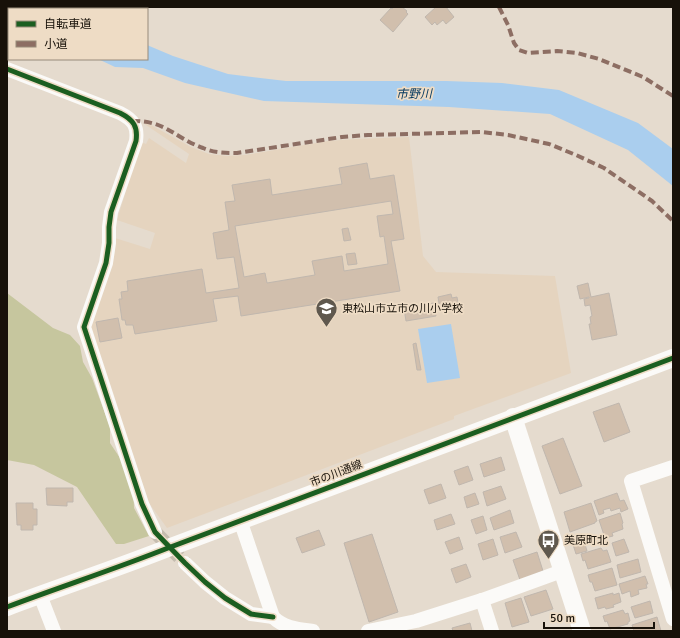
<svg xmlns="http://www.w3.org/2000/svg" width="680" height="638" viewBox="0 0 680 638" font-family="Signika,'Noto Sans JP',sans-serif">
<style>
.built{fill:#e5d4bf}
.green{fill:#c6c69e}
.water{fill:#aaceee}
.building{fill:#d1bfad;stroke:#c0b7ae;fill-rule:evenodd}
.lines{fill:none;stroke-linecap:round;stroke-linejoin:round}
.minor-tunnel{stroke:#c6bdb0;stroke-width:14;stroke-dasharray:14 7;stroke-linecap:butt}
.minor{stroke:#fbfaf8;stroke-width:14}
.tertiary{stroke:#fbfaf8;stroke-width:18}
.quiet{stroke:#8d6e63;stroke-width:4;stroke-dasharray:8 4;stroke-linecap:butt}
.cycleway-casing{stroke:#eedcc5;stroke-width:8}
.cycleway{stroke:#1b5e20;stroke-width:5}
.labels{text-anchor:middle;stroke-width:3.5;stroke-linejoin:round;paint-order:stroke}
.poi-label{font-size:11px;fill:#171109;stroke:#eedcc5;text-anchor:start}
.street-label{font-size:11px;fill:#171109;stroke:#eedcc5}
.water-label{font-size:12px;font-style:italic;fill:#00365e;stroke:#eedcc5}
</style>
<rect width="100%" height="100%" fill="#e5dbce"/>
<polygon class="built" points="143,123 151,125 191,147 209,154 227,156 245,155 328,141 355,139 409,137 423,256 436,272 555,276 571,373 454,416 454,419 167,528 149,503 89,323 114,257 115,238 150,249 155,233 117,220 141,142 146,144 149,138 186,163 189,154"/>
<polygon class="green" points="7,293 53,328 70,335 80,346 83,362 92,378 110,427 110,443 122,461 133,482 134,508 149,536 124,544 116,544 77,487 34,465 7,460"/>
<g class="water">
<polygon points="147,45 173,56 228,74 286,81 446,81 502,83 559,90 638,123 673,149 673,186 628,150 550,114 449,107 264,101 185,83 143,68 115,67 98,59 147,59"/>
<polygon points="451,324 460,378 427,383 418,329"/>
</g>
<g class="building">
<polygon points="394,7 402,7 407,11 406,12 408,14 393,32 380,20 391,8 392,9"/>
<polygon points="436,7 446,7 454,17 446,24 443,20 437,25 435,22 432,25 425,17"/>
<path d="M 367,163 L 370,179 L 394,175 L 404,239 L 391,241 L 400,291 L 241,316 L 238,296 L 213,299 L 217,321 L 135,334 L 133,325 L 126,325 L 125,320 L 122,320 L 119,299 L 122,299 L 121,292 L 128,291 L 127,281 L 202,269 L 206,293 L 239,288 L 234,257 L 217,259 L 213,233 L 229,230 L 225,202 L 235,201 L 232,185 L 270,179 L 272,195 L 342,184 L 339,168 ZM 391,201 L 393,214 L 377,216 L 380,237 L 384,236 L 388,264 L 344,271 L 342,256 L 312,261 L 315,275 L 267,283 L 265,273 L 244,277 L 235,226 Z"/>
<polygon points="348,228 351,240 344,241 342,229"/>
<polygon points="355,253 357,264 348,265 346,254"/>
<polygon points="588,283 591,297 609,293 617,335 592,340 589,324 591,324 590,317 592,316 590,305 585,306 584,299 589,298 589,297 580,299 577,286"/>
<polygon points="451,294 452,298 457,297 459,309 454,310 453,307 440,309 438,297"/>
<polygon points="434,303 436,316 406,321 404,308"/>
<polygon points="118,318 122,338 100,342 96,322"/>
<polygon points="416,343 421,370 417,370 413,344"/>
<polygon points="619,403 630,432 604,442 593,412"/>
<polygon points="563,438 582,486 560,494 542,446"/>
<polygon points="501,457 505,470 484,477 480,464"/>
<polygon points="468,466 473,480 459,485 454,471"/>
<polygon points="441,484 446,498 429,504 424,490"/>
<polygon points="501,486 506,499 487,506 483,492"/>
<polygon points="46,488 73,488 73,502 67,502 67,506 47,505"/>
<polygon points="475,493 479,504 467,508 464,497"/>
<polygon points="617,493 620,501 624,500 628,509 621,512 620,508 611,511 610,508 603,510 604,513 599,515 594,501"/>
<polygon points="16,503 33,503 33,509 37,509 37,525 33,525 33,530 21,530 21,525 17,525"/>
<polygon points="591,503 597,521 595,522 595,523 570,532 564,512"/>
<polygon points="510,510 514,523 494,530 490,518"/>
<polygon points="620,513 623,523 622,524 623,529 612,533 613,536 605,538 599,520"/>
<polygon points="451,514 455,524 437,530 434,520"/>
<polygon points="483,516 487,530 476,534 471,520"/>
<polygon points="319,530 325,545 302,553 296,538"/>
<polygon points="516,532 522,547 505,553 500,537"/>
<polygon points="372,534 398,612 369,622 344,543"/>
<polygon points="582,534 587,551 576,554 571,538"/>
<polygon points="459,537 463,549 450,554 445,542"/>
<polygon points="493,539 498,555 483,560 478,544"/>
<polygon points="624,539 629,552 616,556 612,543"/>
<polygon points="601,548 603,551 607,550 611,562 588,569 585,560 583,561 581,554"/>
<polygon points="537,552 543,571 520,580 513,560"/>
<polygon points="638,559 641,572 620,578 617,565"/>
<polygon points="466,564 471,577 456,583 451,569"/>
<polygon points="612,568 617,585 595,591 592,582 590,582 588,575"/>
<polygon points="645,576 648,584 646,584 647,588 638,590 639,594 631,597 630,591 622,594 619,584"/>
<polygon points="546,590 553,609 531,616 524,597"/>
<polygon points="613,593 613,595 619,593 621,602 613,605 614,607 606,609 605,607 598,609 595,598"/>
<polygon points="521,598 529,622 512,627 505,603"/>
<polygon points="650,601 653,613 635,618 631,607"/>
<polygon points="623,610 625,614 628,613 630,621 628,622 628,624 610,629 607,621 605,622 603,616"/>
<polygon points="657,617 661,631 634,631 632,625"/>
<polygon points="470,623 472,631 453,631 452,628"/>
</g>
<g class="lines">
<polyline class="minor-tunnel" points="155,532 185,563"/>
<g class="minor">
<path d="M 7,69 L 120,113 C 134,120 138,127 136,141 L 111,212 L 109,227 L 109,243 L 106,263 L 84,327 L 142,504 L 155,532"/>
<polyline points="673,467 631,481 673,619"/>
<path d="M 240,520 L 273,617 C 284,628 298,629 313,631"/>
<polyline points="185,563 205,582 225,598 251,614 273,617"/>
<polyline points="40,595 54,631"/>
<polyline points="482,600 492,631"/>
<polyline points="368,631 416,621 482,600 562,571"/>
</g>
<g class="tertiary">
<polyline points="513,417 582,631"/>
<path d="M 7,607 C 60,587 115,569 168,548 C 336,484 504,420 673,358"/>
</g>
<g class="quiet">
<polyline points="499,7 508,25 514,43 519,50 528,53 557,51 577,53 599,59 643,77 673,96"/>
<path d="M 132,121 C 165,120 175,138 203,148 C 214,153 226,153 237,153 L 342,137 L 368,135 L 482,132 L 508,135 L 549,144 L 576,155 L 604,168 L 652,201 L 673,221"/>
</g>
<defs>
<g id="cycleway">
<path d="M 7,69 L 120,113 C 134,120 138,127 136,141 L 111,212 L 109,227 L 109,243 L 106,263 L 84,327 L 142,504 L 155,532 L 185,563 L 205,582 L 225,598 L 251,614 L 273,617"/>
<path d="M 7,607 C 60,587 115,569 168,548 C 336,484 504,420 673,358"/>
</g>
</defs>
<use href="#cycleway" class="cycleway-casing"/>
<use href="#cycleway" class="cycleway"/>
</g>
<defs>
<symbol id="school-pin" viewBox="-11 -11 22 30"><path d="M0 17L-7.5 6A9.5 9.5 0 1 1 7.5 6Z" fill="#5f584e" stroke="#eedcc5"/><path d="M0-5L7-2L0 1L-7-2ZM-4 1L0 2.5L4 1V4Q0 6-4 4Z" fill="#fff"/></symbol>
<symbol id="bus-pin" viewBox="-11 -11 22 30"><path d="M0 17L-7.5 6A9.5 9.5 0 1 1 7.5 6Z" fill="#5f584e" stroke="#eedcc5"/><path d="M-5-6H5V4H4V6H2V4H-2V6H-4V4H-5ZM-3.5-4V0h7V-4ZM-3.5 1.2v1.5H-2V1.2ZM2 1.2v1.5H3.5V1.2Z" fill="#fff"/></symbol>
</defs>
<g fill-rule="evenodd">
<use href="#school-pin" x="314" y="296" width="25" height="34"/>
<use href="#bus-pin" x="536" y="528" width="25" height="34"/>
</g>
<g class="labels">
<g class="poi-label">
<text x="342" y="312">東松山市立市の川小学校</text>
<text x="564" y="544">美原町北</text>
</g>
<g class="street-label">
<text transform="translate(336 473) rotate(-21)" y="4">市の川通線</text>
</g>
<g class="water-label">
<text transform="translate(414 94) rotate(-1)" y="4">市野川</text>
</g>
</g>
<rect width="680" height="638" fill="none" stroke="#171109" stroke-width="16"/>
<rect x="8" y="8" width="140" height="52" fill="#eedcc5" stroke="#988b7a"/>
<rect x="16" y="21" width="20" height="6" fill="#1b5e20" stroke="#988b7a"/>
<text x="44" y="28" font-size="12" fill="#171109">自転車道</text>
<rect x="16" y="41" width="20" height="6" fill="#8d6e63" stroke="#988b7a"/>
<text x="44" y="48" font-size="12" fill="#171109">小道</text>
<path d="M544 622v6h110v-6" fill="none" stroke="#171109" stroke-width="2"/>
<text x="550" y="622" font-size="12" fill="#171109" stroke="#eedcc5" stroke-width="3" paint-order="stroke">50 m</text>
</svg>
